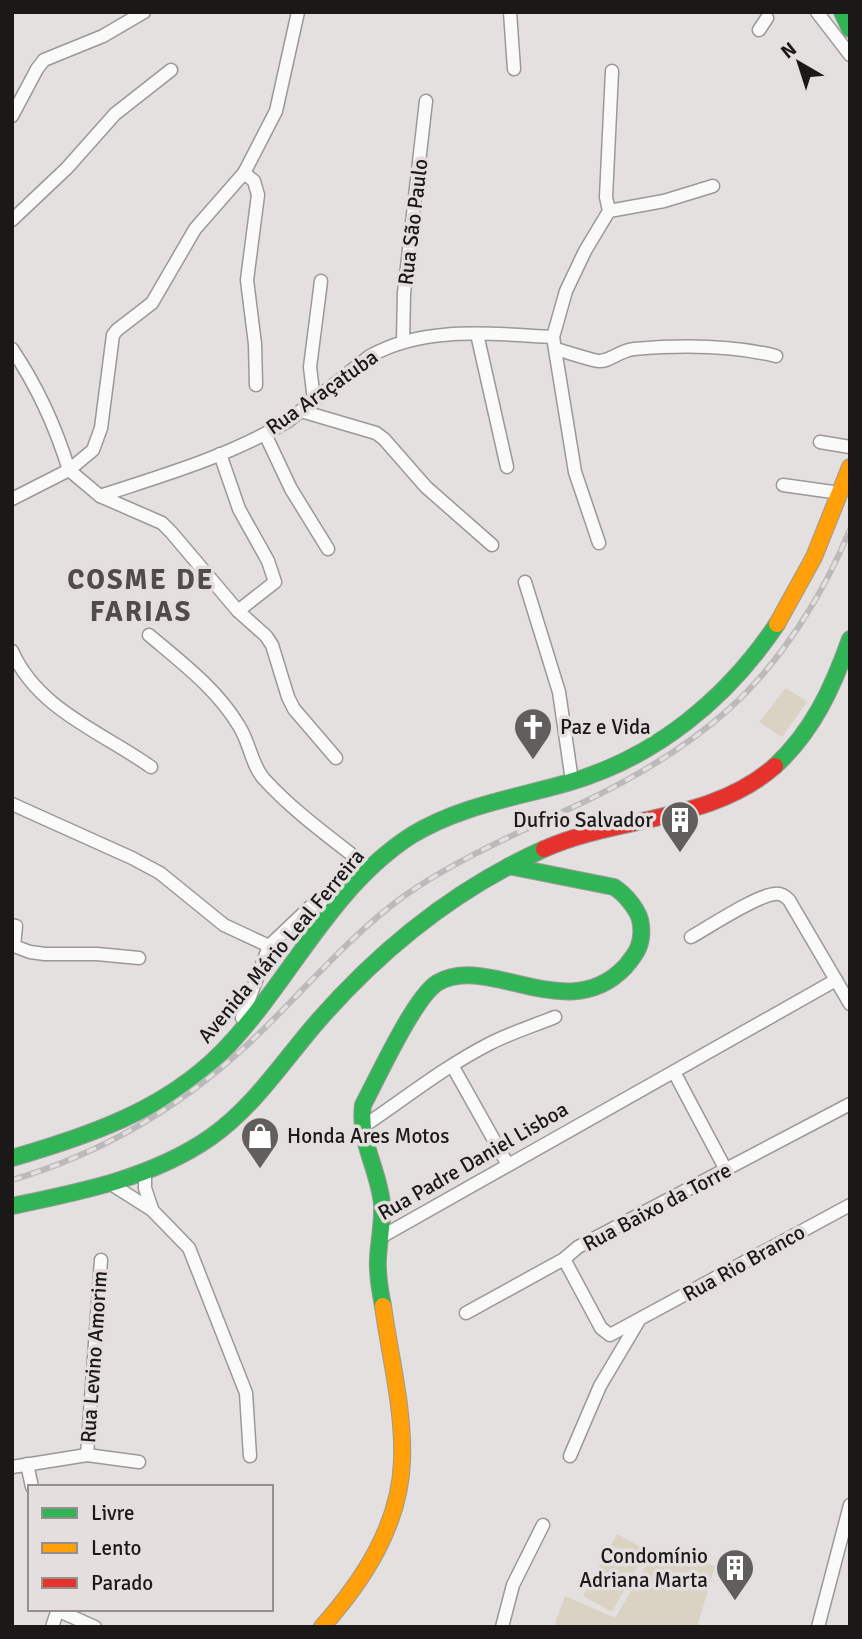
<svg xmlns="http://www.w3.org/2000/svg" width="862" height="1639" viewBox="0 0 862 1639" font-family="Signika,sans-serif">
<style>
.green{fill:#dad3c4}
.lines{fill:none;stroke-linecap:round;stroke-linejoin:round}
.street-casing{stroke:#9b9998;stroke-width:15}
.fast-casing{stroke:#9b9998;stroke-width:18}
.slow-casing{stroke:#9b9998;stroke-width:18}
.jam-casing{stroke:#9b9998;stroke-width:18}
.street{stroke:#fbfafa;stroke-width:12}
.fast{stroke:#30b455;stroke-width:16}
.slow{stroke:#ff9f0a;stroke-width:16}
.jam{stroke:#e5322d;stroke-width:16}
.rail-casing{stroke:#bbbaba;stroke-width:6}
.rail{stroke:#e4dfde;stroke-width:3.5;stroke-dasharray:10;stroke-linecap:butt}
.labels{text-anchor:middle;stroke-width:7;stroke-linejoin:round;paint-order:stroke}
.street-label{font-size:21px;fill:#1b1918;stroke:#e4dfde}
.poi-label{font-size:21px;fill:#1b1918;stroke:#e4dfde;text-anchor:start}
.district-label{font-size:28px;font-weight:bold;letter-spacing:2px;fill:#4f4c4a;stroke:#e4dfde}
</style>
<rect width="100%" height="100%" fill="#e3e0df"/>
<g class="green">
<polygon points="786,688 807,702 782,737 759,722"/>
<polygon points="617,1534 646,1550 612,1612 583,1596"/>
<polygon points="655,1550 715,1566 698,1624 705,1627 554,1627 565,1596 615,1618"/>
</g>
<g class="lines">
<defs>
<g id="street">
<polyline points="510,12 514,69"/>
<polyline points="817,12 850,55"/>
<polyline points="759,30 767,18"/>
<polyline points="12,116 37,69 44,60 103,36 144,12"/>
<polyline points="244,173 254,181 258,195 247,280 255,344 256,385"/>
<polyline points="609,211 606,197 612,71"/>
<polyline points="609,211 664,201 713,186"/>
<polyline points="12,220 67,168 115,114 171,70"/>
<polyline points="477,334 507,467"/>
<polyline points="403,342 404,293 426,101"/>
<path d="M 12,349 C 37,386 56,428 69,470"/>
<path d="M 556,349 C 570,353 584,358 598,361 C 610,362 620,350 634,349 C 680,345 731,345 776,356"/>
<polyline points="314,400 310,367 321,281"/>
<polyline points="301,411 376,433 384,439 426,487 492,545"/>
<polyline points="265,434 291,489 328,549"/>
<polyline points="820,442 850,447"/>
<polyline points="220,454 239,509 268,561 275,582 238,611"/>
<polyline points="69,470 100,496 162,523 171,532 238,611 266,636 272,645 288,697 294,709 336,758"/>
<polyline points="783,485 840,493"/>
<path d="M 100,496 C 164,475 230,456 288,421 L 370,356 C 425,325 493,334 553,337"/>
<polyline points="12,499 69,470 93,450 101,428 113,335 117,330 152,303 195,229 244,173 276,111 298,12"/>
<polyline points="599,543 575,472 553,337 566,291 585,251 609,211"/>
<polyline points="525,582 559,692 572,781"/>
<path d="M 149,635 C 181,662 217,689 239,726 C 250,743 251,764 264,779 C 295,813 334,840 370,869"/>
<path d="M 12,651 C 38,710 102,732 151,767"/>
<polyline points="12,804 132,858 160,873 224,925 269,946"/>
<polyline points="12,925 16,926 14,946 30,952 45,954 97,954 139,958"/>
<path d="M 691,937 C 709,927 757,895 775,894 C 781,893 785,896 789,900 L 850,1004"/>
<polyline points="242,1018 269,946 310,907 321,903 338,905"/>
<polyline points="453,1067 508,1165"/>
<polyline points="674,1072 726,1170"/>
<path d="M 361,1128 C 403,1100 444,1067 489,1044 C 510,1033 533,1026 555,1017"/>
<polyline points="145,1171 145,1188 152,1209"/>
<polyline points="111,1184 152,1210 189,1248 246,1393 250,1456"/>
<polyline points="381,1237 836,980"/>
<polyline points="564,1259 601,1328 610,1335 850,1205"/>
<polyline points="466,1313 564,1259 578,1247 850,1104"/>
<polyline points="87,1455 101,1260"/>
<polyline points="570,1456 600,1386 638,1322"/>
<polyline points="27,1464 32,1487"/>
<polyline points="12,1467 87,1455 139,1462"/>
<polyline points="59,1611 95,1627"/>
<polyline points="52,1627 58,1609"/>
<polyline points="502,1627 513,1585 543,1525"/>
<polyline points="818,1627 850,1505"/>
</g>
<g id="fast">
<polyline points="842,12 850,29"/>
<path d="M 775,766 C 813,731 833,687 850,639"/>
<path d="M 12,1158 C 88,1136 165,1110 222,1052 C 289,984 329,888 412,835 C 460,806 514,798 567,783 C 655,758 727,699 777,624"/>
<path d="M 12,1206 C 80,1192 152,1178 211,1137 C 254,1107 284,1060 318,1021 C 381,949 457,888 544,849"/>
<path d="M 383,1306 C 380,1291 377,1274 378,1258 C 379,1240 383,1222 382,1204 C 379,1170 358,1141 363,1105 C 378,1077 414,998 437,983 C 488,952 567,1028 625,967 C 637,953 643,944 641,925 C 640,911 625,894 614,887 L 509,866"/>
</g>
<g id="slow">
<polyline points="777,624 814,557 850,467"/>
<path d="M 322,1627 C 363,1581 400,1525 402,1461 C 404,1410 390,1357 383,1306"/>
</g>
<path id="jam" d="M 544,849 C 618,816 712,822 775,766"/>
</defs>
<use href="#street" class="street-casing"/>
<use href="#fast" class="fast-casing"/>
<use href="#slow" class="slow-casing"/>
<use href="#jam" class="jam-casing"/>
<use href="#street" class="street"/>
<use href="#fast" class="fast"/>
<use href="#slow" class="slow"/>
<use href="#jam" class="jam"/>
<defs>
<path id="rail" d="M 12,1180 C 100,1154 179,1108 246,1046 C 299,997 345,939 404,896 C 463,855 528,829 592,798 C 641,774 689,745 729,709 C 781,662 824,594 850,529"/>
</defs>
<use href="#rail" class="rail-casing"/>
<use href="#rail" class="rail"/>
</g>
<defs>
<symbol id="church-pin" viewBox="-11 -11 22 30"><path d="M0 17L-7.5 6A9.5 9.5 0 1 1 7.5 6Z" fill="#615f5e" stroke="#e4dfde"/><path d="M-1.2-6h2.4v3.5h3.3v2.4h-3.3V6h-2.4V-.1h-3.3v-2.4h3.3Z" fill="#fff"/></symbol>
<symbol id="building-pin" viewBox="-11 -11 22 30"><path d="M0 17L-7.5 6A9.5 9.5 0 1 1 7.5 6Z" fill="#615f5e" stroke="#e4dfde"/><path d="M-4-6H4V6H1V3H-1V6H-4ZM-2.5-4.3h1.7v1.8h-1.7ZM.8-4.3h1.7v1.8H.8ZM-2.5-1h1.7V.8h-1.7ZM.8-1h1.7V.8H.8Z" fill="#fff"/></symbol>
<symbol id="shop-pin" viewBox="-11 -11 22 30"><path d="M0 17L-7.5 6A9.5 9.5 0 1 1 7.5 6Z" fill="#615f5e" stroke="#e4dfde"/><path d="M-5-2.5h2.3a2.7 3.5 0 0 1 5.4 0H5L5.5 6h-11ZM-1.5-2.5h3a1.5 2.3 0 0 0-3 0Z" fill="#fff"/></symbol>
</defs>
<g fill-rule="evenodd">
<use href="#church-pin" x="511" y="705" width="44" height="60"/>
<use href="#building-pin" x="658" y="798" width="44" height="60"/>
<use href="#shop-pin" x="238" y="1114" width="44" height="60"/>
<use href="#building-pin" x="713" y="1546" width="44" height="60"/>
</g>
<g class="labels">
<g class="street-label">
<text transform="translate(413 222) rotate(-83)" y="7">Rua São Paulo</text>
<text transform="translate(322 392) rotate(-35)" y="7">Rua Araçatuba</text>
<text transform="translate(281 946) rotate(-50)" y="7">Avenida Mário Leal Ferreira</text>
<text transform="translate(473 1161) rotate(-30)" y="7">Rua Padre Daniel Lisboa</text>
<text transform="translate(657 1207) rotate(-28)" y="7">Rua Baixo da Torre</text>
<text transform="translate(744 1263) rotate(-29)" y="7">Rua Rio Branco</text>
<text transform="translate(94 1357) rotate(-86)" y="7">Rua Levino Amorim</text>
</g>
<g class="poi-label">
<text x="560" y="734">Paz e Vida</text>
<text x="653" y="827" text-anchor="end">Dufrio Salvador</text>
<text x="287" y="1143">Honda Ares Motos</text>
<text x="708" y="1563" text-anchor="end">Condomínio<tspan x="708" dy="24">Adriana Marta</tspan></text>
</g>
<g class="district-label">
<text x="141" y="589">COSME DE<tspan x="141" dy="32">FARIAS</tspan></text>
</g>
</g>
<rect width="862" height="1639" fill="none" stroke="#1b1918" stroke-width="28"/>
<rect x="28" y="1485" width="245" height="126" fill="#e4dfde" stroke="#94908f" stroke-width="2"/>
<rect x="42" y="1508" width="35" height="10" fill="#30b455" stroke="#94908f" stroke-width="2"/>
<text x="91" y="1520" font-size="21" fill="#1b1918">Livre</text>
<rect x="42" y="1543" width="35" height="10" fill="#ff9f0a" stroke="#94908f" stroke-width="2"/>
<text x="91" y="1555" font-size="21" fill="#1b1918">Lento</text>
<rect x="42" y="1578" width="35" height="10" fill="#e5322d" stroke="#94908f" stroke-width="2"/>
<text x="91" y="1590" font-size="21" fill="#1b1918">Parado</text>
<g transform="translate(799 63) rotate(321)" stroke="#e4dfde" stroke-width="5" paint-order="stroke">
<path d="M0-5L12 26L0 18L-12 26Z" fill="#1b1918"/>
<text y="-10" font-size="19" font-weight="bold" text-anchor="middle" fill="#1b1918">N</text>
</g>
</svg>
